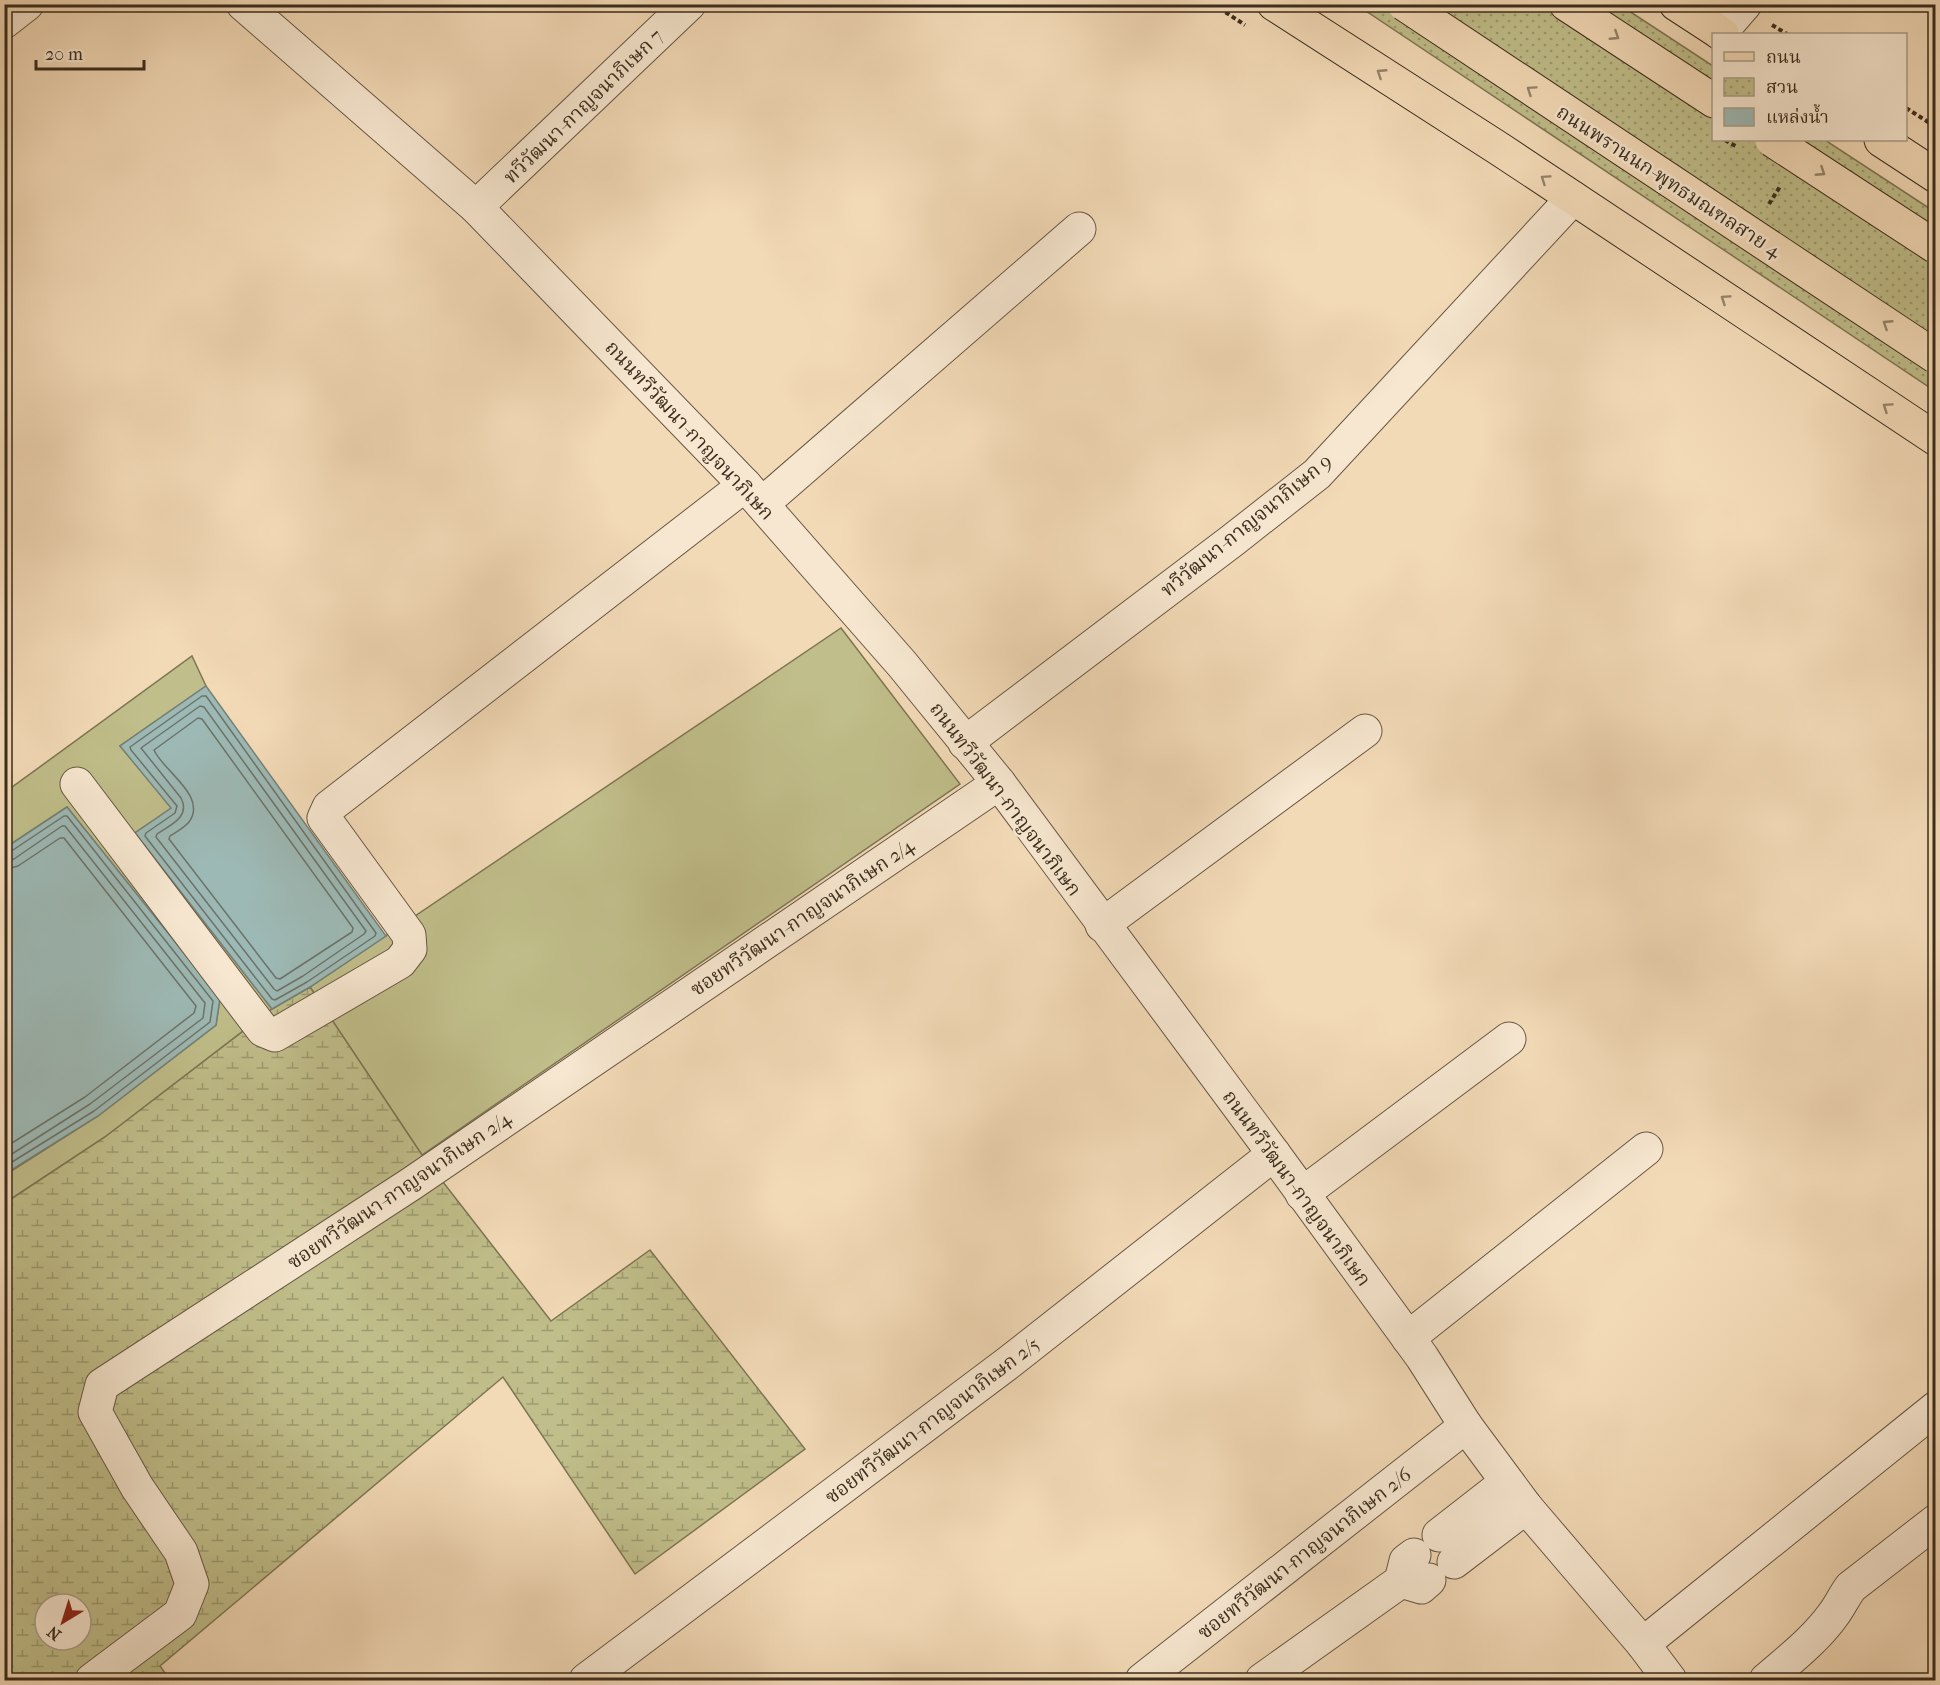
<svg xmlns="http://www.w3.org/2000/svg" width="1940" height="1685" viewBox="0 0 1940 1685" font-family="'IM FELL French Canon','Noto Serif Thai',serif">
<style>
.green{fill:#c0be8a;stroke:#7d7654;stroke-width:1.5}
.wetland{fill:url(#wetland-marsh);stroke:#7d7654;stroke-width:1.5;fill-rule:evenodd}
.park{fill:url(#park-dots);stroke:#7d7654;stroke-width:1.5}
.water{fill:#9db9b5;stroke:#758178;stroke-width:1.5}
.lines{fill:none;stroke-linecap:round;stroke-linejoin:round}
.shore{stroke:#6c7369;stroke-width:1.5}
.minor-casing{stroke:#685844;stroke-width:35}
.major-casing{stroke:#3a2d1d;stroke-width:35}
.path{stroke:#3a2d1d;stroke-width:4;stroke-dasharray:4.5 3;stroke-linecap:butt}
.minor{stroke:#f7e7d0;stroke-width:33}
.major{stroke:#f3dab7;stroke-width:33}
.major-bridge-casing{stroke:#3a2d1d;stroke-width:35;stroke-linecap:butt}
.major-bridge{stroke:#f3dab7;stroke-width:33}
.oneway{stroke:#96846a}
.labels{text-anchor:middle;stroke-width:5;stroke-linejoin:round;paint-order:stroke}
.street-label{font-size:20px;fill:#3a2d1d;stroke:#f7e7d0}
</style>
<defs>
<pattern id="wetland-marsh" width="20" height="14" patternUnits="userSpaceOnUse" patternTransform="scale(1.5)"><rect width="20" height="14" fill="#c0be8a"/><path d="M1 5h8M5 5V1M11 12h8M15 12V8" fill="none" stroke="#9d9b70"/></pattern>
<pattern id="park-dots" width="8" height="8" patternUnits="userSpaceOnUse" patternTransform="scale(1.5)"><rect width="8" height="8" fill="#c0be8a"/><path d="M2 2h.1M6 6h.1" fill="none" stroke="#9d9b70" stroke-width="1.8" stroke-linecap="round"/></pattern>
</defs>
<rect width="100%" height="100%" fill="#f3dab7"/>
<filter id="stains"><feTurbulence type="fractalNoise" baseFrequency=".00333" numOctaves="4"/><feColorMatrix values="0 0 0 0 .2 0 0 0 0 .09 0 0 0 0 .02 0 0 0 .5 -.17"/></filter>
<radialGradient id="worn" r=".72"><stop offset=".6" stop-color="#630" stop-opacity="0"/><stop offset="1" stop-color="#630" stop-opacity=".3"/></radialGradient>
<g class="green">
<polygon points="841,628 960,784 422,1155 310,987"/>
<polygon points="192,656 206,686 120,746 172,808 135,833 272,1009 105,1137 5,1203 5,1175 98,1116 216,1025 220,999 67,807 5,848 4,793"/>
</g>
<path class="wetland" d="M 310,987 L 422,1155 L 551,1321 L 650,1250 L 805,1449 L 635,1574 L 503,1377 L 160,1666 L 170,1680 L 5,1680 L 5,1203 L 105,1137 L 272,1009 ZM 45,1604 L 81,1604 L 81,1640 L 45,1640 Z"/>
<polygon class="park" points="1357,5 1620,5 1713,66 1714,140 1825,140 1935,212 1935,391"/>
<g class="water">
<polygon points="206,686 386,936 310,987 272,1009 135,833 171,808 120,746"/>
<polygon points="67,807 220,998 216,1025 98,1116 5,1174 5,848"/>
</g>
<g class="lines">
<g class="shore">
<polygon points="202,696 206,696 376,933 375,936 307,982 275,1000 272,999 145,836 146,833 175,813 177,806 131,750 130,747"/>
<path d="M 200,706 L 204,707 L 366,931 L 364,934 L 303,976 L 277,991 L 274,989 L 156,837 L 157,834 C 170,825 191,817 181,798 L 141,748 Z"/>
<path d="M 198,718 L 202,719 L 353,928 L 352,932 L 280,979 L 276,978 L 169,839 L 170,836 C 176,832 184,828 189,822 C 208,796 163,771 154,750 Z"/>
<polyline points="4,853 10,852 64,816 67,816 213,1001 210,1022 94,1111 4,1167"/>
<polyline points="4,861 14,859 62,826 65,826 205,1003 203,1018 90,1104 4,1159"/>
<polyline points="4,870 18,866 60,838 64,838 196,1006 194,1013 85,1097 4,1148"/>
</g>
<defs>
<g id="minor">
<polyline points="243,4 476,207 745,485 902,664 999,783 1274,1154 1422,1357 1466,1426 1526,1507 1643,1644 1670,1680"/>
<polyline points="4,22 27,4"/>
<polyline points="1720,33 1745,4"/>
<polyline points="476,207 689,4"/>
<polyline points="762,504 1079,229"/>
<polyline points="965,743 1233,540 1317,474 1573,198"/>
<polyline points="77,784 263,1030 275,1035 400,962 410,949 409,935 324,818 329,807 745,485"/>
<polyline points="1102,925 1365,731"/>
<polyline points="1302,1194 1509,1039"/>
<polyline points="1408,1338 1646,1149"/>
<polyline points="1439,1535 1507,1482"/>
<polyline points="1454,1562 1526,1507"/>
<polyline points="1401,1581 1421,1587 1429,1580"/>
<polyline points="1643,1644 1936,1408"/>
<polyline points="92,1680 180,1614 192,1584 181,1552 137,1487 95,1412 102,1385 411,1184 999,783"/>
<polyline points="586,1680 1008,1363 1274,1154"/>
<polyline points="1142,1680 1466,1426"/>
<polyline points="1262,1680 1401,1581 1406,1561 1414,1555"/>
<path d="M 1766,1680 C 1789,1660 1815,1640 1833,1615 C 1840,1606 1844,1596 1851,1587 L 1936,1521"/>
</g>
<g id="major">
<polyline points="1274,4 1501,150 1936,439"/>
<polyline points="1566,4 1714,101"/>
<polyline points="1676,4 1722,34"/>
<polyline points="1881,140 1936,176"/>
</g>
</defs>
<use href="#minor" class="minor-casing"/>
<use href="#major" class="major-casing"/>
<g class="path">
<polyline points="1213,4 1245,25"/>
<polyline points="1520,4 1532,12"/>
<polyline points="1772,25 1787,34"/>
<polyline points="1906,108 1936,127"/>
<polyline points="1725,140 1737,147"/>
<polyline points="1769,204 1781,185"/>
</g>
<use href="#minor" class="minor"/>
<use href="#major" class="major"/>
<defs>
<g id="major-bridge">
<polyline points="1404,4 1936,357"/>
<polyline points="1772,140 1936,247"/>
</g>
</defs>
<use href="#major-bridge" class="major-bridge-casing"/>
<use href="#major-bridge" class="major-bridge"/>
</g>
<defs><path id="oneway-chevron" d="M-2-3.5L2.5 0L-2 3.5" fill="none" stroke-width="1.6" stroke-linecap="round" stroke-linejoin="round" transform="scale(1.5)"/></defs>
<g class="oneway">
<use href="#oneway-chevron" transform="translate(1615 36) rotate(33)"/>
<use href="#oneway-chevron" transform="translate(1381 73) rotate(-147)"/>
<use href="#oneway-chevron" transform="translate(1531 90) rotate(-146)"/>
<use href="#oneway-chevron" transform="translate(1821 172) rotate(33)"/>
<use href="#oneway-chevron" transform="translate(1545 179) rotate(-146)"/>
<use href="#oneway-chevron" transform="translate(1725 299) rotate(-146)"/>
<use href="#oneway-chevron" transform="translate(1887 324) rotate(-147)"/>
<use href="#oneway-chevron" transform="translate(1887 407) rotate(-146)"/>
</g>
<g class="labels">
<g class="street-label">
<text transform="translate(583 106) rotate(-44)" y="7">ทวีวัฒนา-กาญจนาภิเษก 7</text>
<text transform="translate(1669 181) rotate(33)" y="7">ถนนพรานนก-พุทธมณฑลสาย 4</text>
<text transform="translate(690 430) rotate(47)" y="7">ถนนทวีวัฒนา-กาญจนาภิเษก</text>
<text transform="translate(1246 525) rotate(-39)" y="7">ทวีวัฒนา-กาญจนาภิเษก 9</text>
<text transform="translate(1006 799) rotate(53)" y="7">ถนนทวีวัฒนา-กาญจนาภิเษก</text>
<text transform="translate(802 917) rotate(-34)" y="7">ซอยทวีวัฒนา-กาญจนาภิเษก 2/4</text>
<text transform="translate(1297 1188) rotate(54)" y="7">ถนนทวีวัฒนา-กาญจนาภิเษก</text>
<text transform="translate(399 1190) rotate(-34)" y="7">ซอยทวีวัฒนา-กาญจนาภิเษก 2/4</text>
<text transform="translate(932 1420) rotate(-37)" y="7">ซอยทวีวัฒนา-กาญจนาภิเษก 2/5</text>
<text transform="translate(1304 1553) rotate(-38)" y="7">ซอยทวีวัฒนา-กาญจนาภิเษก 2/6</text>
</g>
</g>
<rect width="1940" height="1685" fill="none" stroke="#f3dab7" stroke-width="24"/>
<rect x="6" y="6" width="1928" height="1673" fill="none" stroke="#3a2d1d" stroke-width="3"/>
<rect x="12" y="12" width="1916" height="1661" fill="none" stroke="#3a2d1d" stroke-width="1.5"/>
<rect x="1712" y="33" width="195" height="108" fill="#f7e7d0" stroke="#ab9d88" stroke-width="1.5"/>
<rect x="1724" y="52" width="30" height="9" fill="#f3dab7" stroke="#ab9d88" stroke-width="1.5"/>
<text x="1766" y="63" font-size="18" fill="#3a2d1d">ถนน</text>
<rect x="1724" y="78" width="30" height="18" fill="url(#park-dots)" stroke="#ab9d88" stroke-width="1.5"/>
<text x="1766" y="93" font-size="18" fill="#3a2d1d">สวน</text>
<rect x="1724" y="108" width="30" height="18" fill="#9db9b5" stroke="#ab9d88" stroke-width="1.5"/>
<text x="1766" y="123" font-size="18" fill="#3a2d1d">แหล่งน้ำ</text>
<g transform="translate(63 1622) rotate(218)"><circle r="28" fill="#f7e7d0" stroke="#ab9d88" stroke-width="1.5"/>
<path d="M0-4.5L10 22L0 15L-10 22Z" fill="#8f2418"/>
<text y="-9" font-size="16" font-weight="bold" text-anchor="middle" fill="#3a2d1d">N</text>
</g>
<path d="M36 60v9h108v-9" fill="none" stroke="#3a2d1d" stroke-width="3"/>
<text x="45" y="60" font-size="18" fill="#3a2d1d" stroke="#f7e7d0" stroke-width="4.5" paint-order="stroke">20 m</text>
<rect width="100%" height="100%" filter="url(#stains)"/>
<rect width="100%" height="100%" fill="url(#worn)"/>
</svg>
